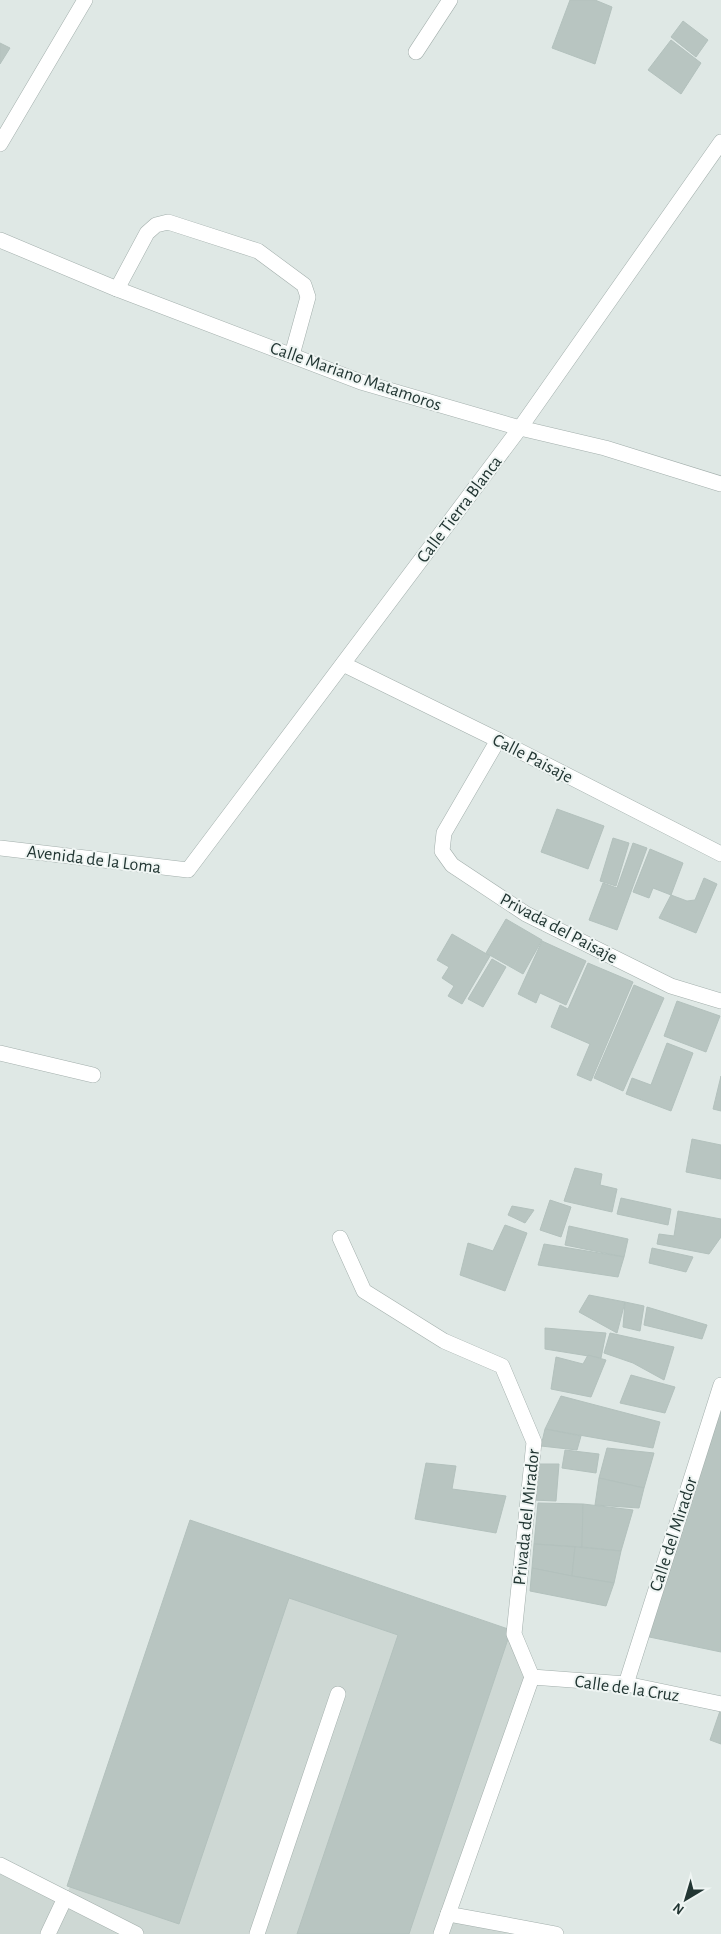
<svg xmlns="http://www.w3.org/2000/svg" width="721" height="1934" viewBox="0 0 721 1934" font-family="'Alegreya Sans',sans-serif">
<style>
.built{fill:#ced8d4}
.building{fill:#b8c5c1;stroke:#b3c1bd}
.lines{fill:none;stroke-linecap:round;stroke-linejoin:round}
.minor-casing{stroke:#a3afac;stroke-width:16}
.minor{stroke:#fff;stroke-width:15}
.labels{text-anchor:middle;stroke-width:4;stroke-linejoin:round;paint-order:stroke}
.street-label{font-size:18px;fill:#223633;stroke:#eff5f3}
</style>
<rect width="100%" height="100%" fill="#dfe8e5"/>
<polygon class="built" points="190,1520 402,1618 514,1634 532,1677 448,1914 556,1934 0,1934 0,1865 65,1897 213,1595"/>
<g class="building">
<polygon points="570,0 595,0 612,7 595,64 552,48"/>
<polygon points="683,21 708,40 696,57 671,37"/>
<polygon points="671,40 701,63 681,94 648,70"/>
<polygon points="0,43 10,48 0,64"/>
<polygon points="557,809 604,826 588,869 541,852"/>
<polygon points="613,838 629,843 616,886 600,881"/>
<polygon points="633,843 647,848 617,930 589,920 603,883 617,888"/>
<polygon points="650,849 683,863 671,895 653,888 649,898 633,892"/>
<polygon points="704,878 717,884 696,933 659,918 671,895 687,901 695,900"/>
<polygon points="506,919 542,940 523,974 486,953"/>
<polygon points="452,934 490,956 462,1004 448,996 454,986 442,978 449,967 437,960"/>
<polygon points="542,941 586,961 566,1005 540,993 536,1003 518,994"/>
<polygon points="492,959 506,967 483,1007 468,999"/>
<polygon points="588,963 633,982 591,1081 577,1075 590,1044 551,1027 560,1005 568,1009"/>
<polygon points="634,985 664,998 623,1091 594,1078"/>
<polygon points="677,1001 720,1016 706,1052 664,1036"/>
<polygon points="667,1043 693,1053 671,1111 626,1094 632,1078 651,1085"/>
<polygon points="721,1076 721,1111 713,1109"/>
<polygon points="692,1139 721,1145 721,1179 686,1172"/>
<polygon points="575,1168 602,1174 600,1185 617,1189 612,1212 564,1201"/>
<polygon points="621,1198 671,1209 668,1225 617,1214"/>
<polygon points="550,1200 571,1207 561,1237 540,1230"/>
<polygon points="512,1206 534,1210 525,1223 508,1215"/>
<polygon points="678,1211 721,1219 721,1237 709,1254 657,1244 659,1234 674,1236"/>
<polygon points="505,1225 527,1233 505,1291 460,1275 468,1243 493,1251"/>
<polygon points="569,1226 628,1239 624,1257 565,1245"/>
<polygon points="544,1244 624,1257 618,1277 538,1265"/>
<polygon points="652,1248 693,1257 686,1272 649,1263"/>
<polygon points="589,1295 625,1302 617,1333 579,1312"/>
<polygon points="625,1302 644,1306 640,1331 623,1327"/>
<polygon points="647,1307 707,1325 702,1339 644,1325"/>
<polygon points="545,1328 606,1333 601,1358 545,1349"/>
<polygon points="610,1333 674,1347 664,1380 633,1363 604,1353"/>
<polygon points="588,1355 606,1360 591,1397 551,1389 556,1357 583,1364"/>
<polygon points="631,1375 675,1387 665,1413 620,1403"/>
<polygon points="721,1383 721,1652 635,1634"/>
<polygon points="561,1396 660,1422 653,1448 545,1429"/>
<polygon points="545,1429 581,1436 577,1450 541,1446"/>
<polygon points="607,1448 654,1453 644,1488 599,1478"/>
<polygon points="565,1450 599,1454 596,1473 562,1468"/>
<polygon points="426,1463 456,1466 452,1489 506,1496 496,1533 415,1519"/>
<polygon points="537,1464 559,1464 556,1501 532,1500"/>
<polygon points="599,1478 644,1488 639,1508 595,1505"/>
<polygon points="538,1503 583,1504 582,1547 534,1544"/>
<polygon points="583,1504 633,1510 621,1551 582,1547"/>
<polygon points="190,1520 511,1630 409,1934 297,1934 398,1635 289,1598 179,1924 67,1886"/>
<polygon points="534,1544 575,1547 572,1576 532,1568"/>
<polygon points="575,1547 621,1551 614,1583 572,1576"/>
<polygon points="532,1568 572,1576 614,1583 606,1606 530,1591"/>
<polygon points="720,1711 721,1711 721,1744 710,1740"/>
</g>
<g class="lines">
<defs>
<g id="minor">
<polyline points="416,52 450,0"/>
<polyline points="0,144 85,0"/>
<polyline points="0,240 117,289 361,382 520,428 605,448 721,484"/>
<polyline points="117,289 147,233 156,225 168,222 258,251 304,285 308,297 292,355"/>
<polyline points="343,664 498,740 721,854"/>
<polyline points="498,740 444,833 442,851 452,865 526,914 671,986 721,1001"/>
<polyline points="0,848 188,870 520,428 721,142"/>
<polyline points="0,1053 93,1075"/>
<polyline points="340,1238 364,1291 444,1341 502,1366 534,1442 514,1634 532,1677"/>
<polyline points="532,1677 626,1684 721,1704"/>
<polyline points="626,1684 721,1385"/>
<polyline points="0,1865 136,1934"/>
<polyline points="448,1914 556,1934"/>
<polyline points="48,1934 65,1898"/>
<polyline points="257,1934 338,1694"/>
<polyline points="441,1934 532,1677"/>
</g>
</defs>
<use href="#minor" class="minor-casing"/>
<use href="#minor" class="minor"/>
</g>
<g class="labels">
<g class="street-label">
<text transform="translate(356 376) rotate(19)" y="6">Calle Mariano Matamoros</text>
<text transform="translate(459 509) rotate(-53)" y="6">Calle Tierra Blanca</text>
<text transform="translate(533 758) rotate(27)" y="6">Calle Paisaje</text>
<text transform="translate(94 859) rotate(7)" y="6">Avenida de la Loma</text>
<text transform="translate(559 928) rotate(28)" y="6">Privada del Paisaje</text>
<text transform="translate(526 1517) rotate(-84)" y="6">Privada del Mirador</text>
<text transform="translate(673 1534) rotate(-72)" y="6">Calle del Mirador</text>
<text transform="translate(627 1688) rotate(8)" y="6">Calle de la Cruz</text>
</g>
</g>
<g transform="translate(686 1899) rotate(218)" stroke="#eff5f3" stroke-width="4" paint-order="stroke">
<path d="M0-4L9 19L0 12L-9 19Z" fill="#223633"/>
<text y="-8" font-size="14" font-weight="bold" text-anchor="middle" fill="#223633">N</text>
</g>
</svg>
